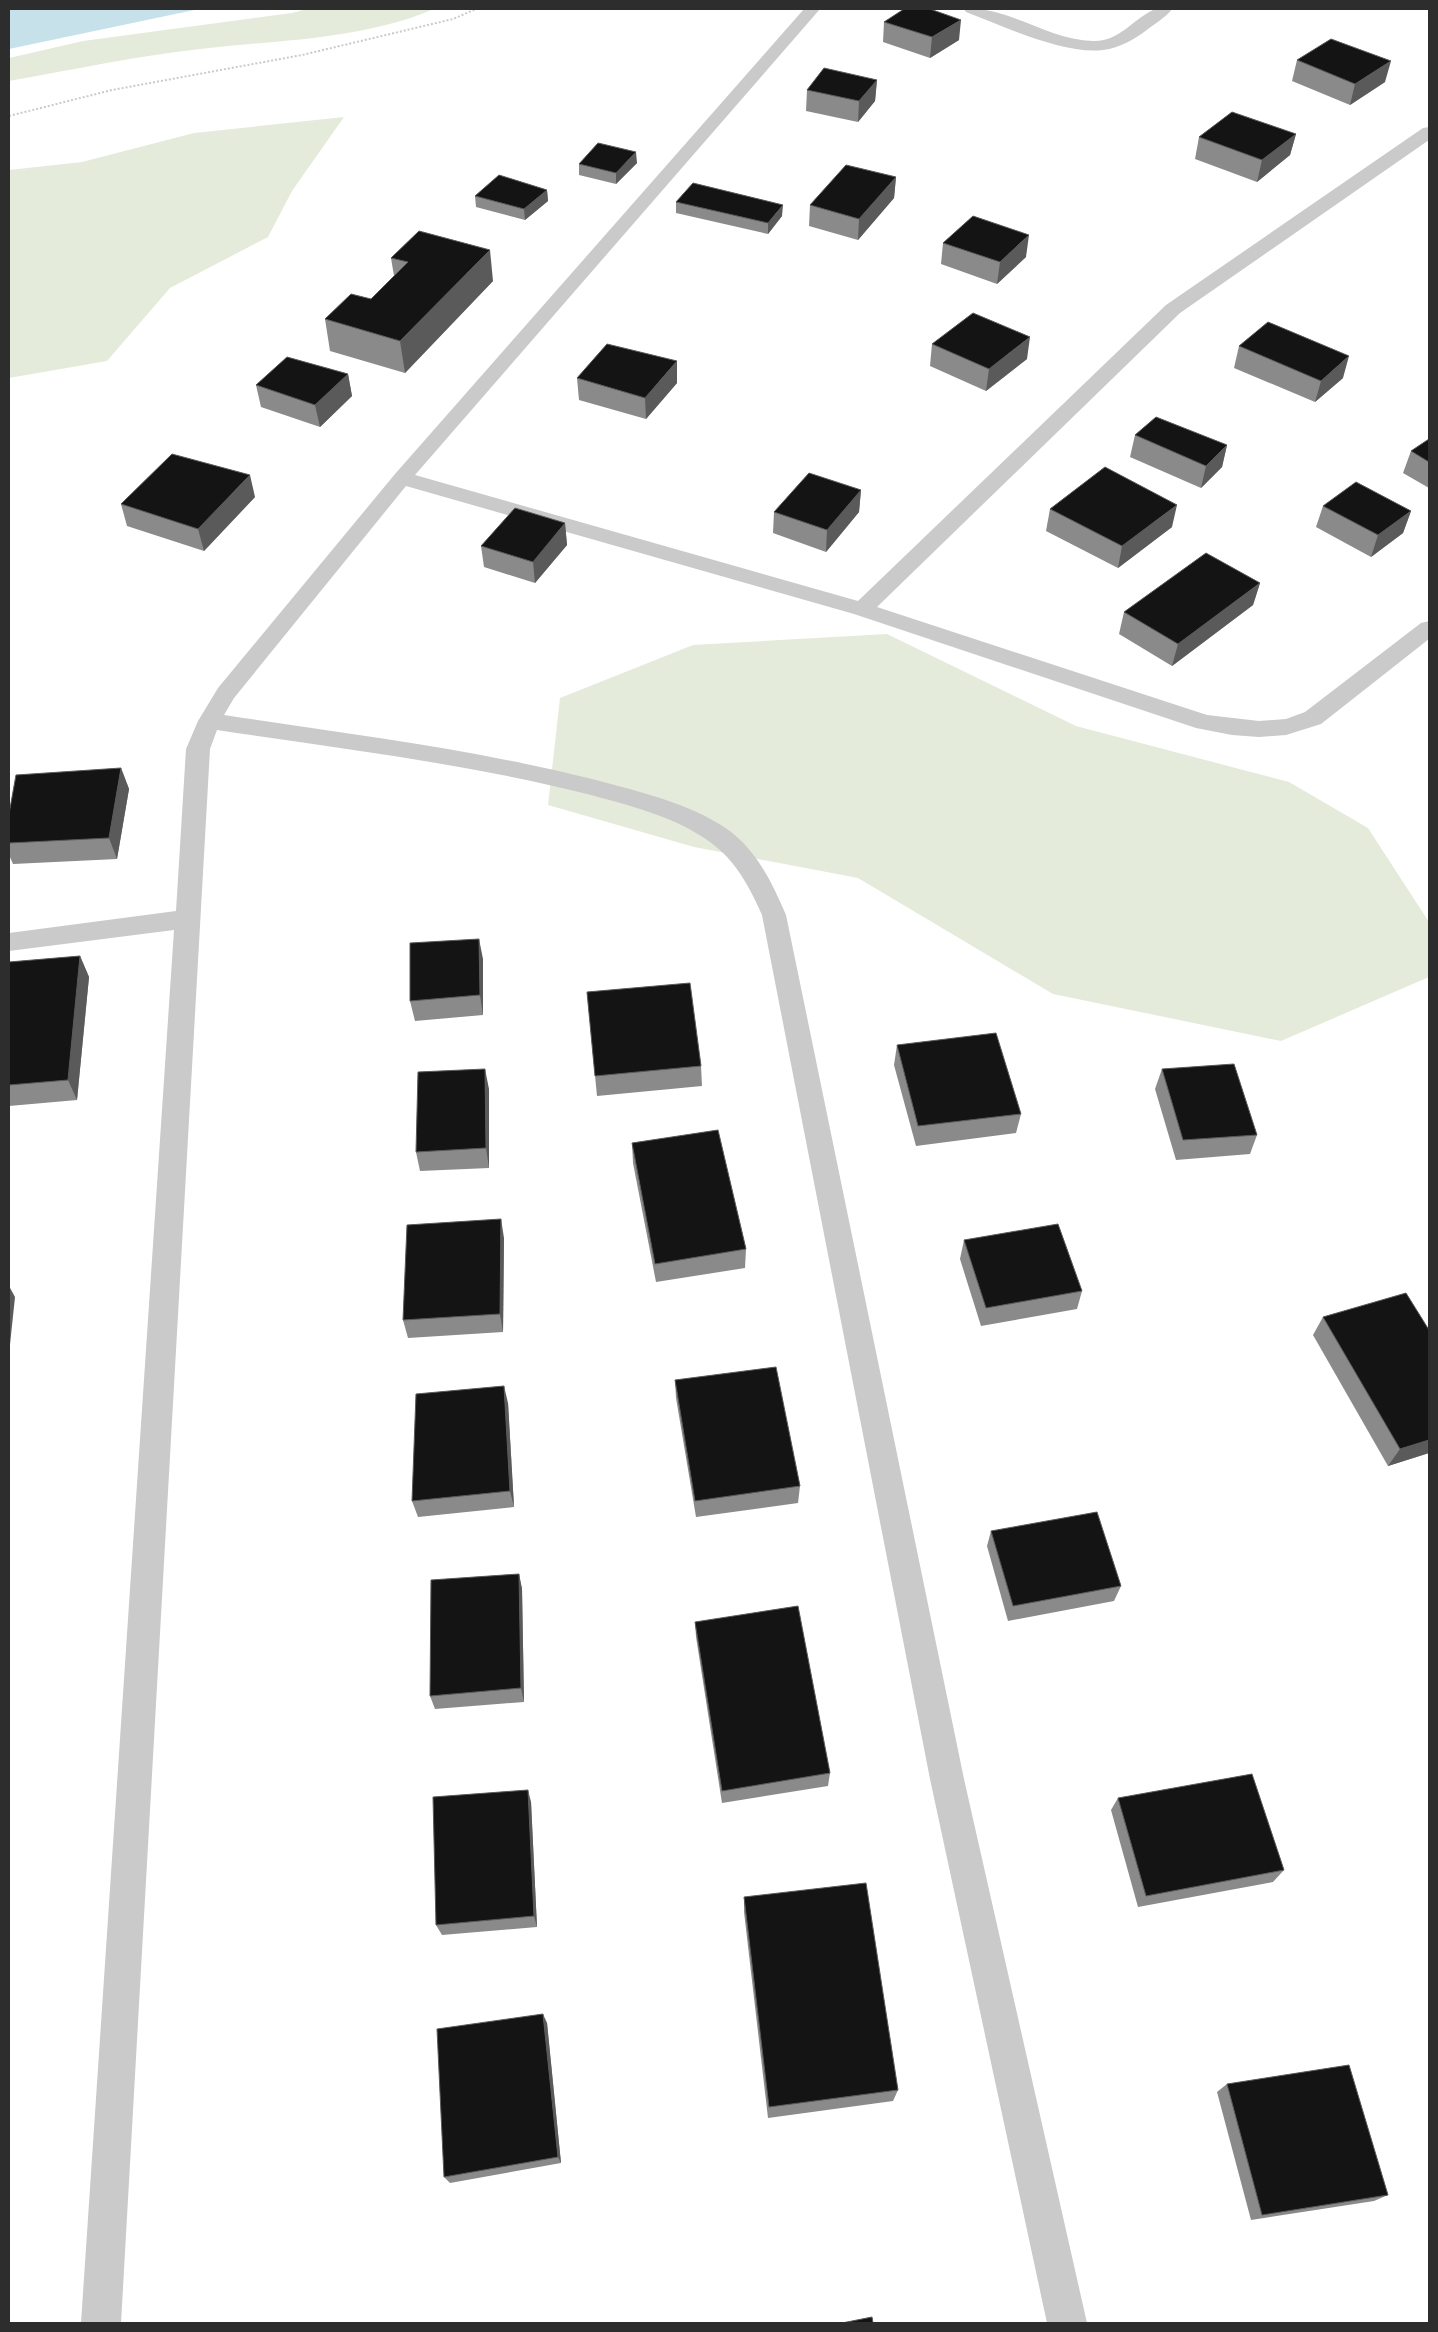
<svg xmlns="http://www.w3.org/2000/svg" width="1438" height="2332" viewBox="0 0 1438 2332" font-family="'Roboto Condensed',sans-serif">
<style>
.green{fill:#e5ebdb}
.water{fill:#c7e1eb}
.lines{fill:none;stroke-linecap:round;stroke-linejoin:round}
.path{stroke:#cacaca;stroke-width:2;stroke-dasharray:2 2;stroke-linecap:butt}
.minor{fill:#cacaca;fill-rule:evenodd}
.wall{fill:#8a8a8a}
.shaded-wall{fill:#5a5a5a}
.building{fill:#141414;stroke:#5a5a5a}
</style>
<rect width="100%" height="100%" fill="#fff"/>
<g class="green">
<path d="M 307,9 L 434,9 C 361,40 278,40 200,49 C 136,56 72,70 9,81 L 9,58 L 83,41 L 292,13 Z"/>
<polygon points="344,117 292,191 268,237 170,288 107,361 9,378 9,170 82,162 194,133"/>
<polygon points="887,634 1076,726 1289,782 1368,828 1429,922 1429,977 1281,1041 1053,994 858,878 694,847 548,805 560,698 693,645"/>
</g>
<polygon class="water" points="9,9 199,9 9,49"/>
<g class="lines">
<polyline class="path" points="9,116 112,90 302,55 453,19 476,9"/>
<g class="minor">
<path d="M 804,9 L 820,9 L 415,475 L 858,601 L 1166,305 L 1423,128 L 1429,127 L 1429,140 L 1180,313 L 877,607 L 1207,715 L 1259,721 L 1286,719 L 1305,712 L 1421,623 L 1429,621 L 1429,639 L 1321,724 L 1286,735 L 1259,737 L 1232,735 L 1196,728 L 854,614 L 406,486 L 234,698 L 224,715 C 349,734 474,749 596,780 C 640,792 689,803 727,829 C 757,850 772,883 786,915 L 964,1779 L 1087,2323 L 1047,2323 L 930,1779 L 762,915 C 749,886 736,861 710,842 C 674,816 628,805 587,794 C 465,763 341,749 217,730 L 210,749 L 121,2323 L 81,2323 L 174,930 L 9,951 L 9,933 L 176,911 L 186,749 L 198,721 L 218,688 L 395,474 Z"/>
<path d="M 964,9 C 1009,6 1048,40 1093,41 C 1119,42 1132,20 1153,10 C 1158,7 1167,9 1172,9 C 1166,17 1156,23 1148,29 C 1135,39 1120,48 1103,50 C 1065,55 1003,26 966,12 Z"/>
</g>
</g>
<g class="wall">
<polygon points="884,22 959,40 930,58 883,42"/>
<polygon points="1297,60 1385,82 1350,105 1292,81"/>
<polygon points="877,80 875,101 858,122 806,111 807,90"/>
<polygon points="1296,134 1290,155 1257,182 1195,159 1199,137"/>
<polygon points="637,163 616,184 579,175 579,164"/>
<polygon points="896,177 894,198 858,240 809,226 810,205"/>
<polygon points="547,190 548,201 525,220 476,207 475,196"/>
<polygon points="676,202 782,216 768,234 676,213"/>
<polygon points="943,243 1026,257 997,284 941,264"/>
<polygon points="391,258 493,281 405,373 330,351 325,319 371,299 394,276"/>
<polygon points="932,344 1027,359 986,391 930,366"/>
<polygon points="1239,346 1343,378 1315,402 1234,368"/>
<polygon points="348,374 352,396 320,427 261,407 256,385"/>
<polygon points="577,378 677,383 646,419 579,400"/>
<polygon points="1135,435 1227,445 1222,467 1201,488 1130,457"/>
<polygon points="1429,439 1429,488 1403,473 1411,451"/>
<polygon points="861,490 859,512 826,552 773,533 774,512"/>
<polygon points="255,497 204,551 127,526 121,504"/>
<polygon points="1323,506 1411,511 1403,533 1371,557 1316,527"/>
<polygon points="1050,509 1172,527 1118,568 1046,531"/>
<polygon points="565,523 567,545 535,583 484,567 481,546"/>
<polygon points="1260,583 1253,605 1172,666 1119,634 1124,612"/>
<polygon points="121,768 129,789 117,859 13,864 9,855 9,814"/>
<polygon points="80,956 89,977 77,1100 9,1106 9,962"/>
<polygon points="483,959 483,1015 415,1021 410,1001"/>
<polygon points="587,992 701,1066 702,1086 597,1096"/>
<polygon points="897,1045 1021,1114 1016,1133 916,1146 894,1065"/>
<polygon points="1162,1069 1257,1135 1250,1154 1176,1160 1155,1089"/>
<polygon points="489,1089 489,1168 420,1171 416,1152"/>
<polygon points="632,1143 746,1249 745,1268 656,1282 633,1163"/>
<polygon points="504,1238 503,1332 408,1338 403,1320"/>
<polygon points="964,1240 1082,1291 1077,1309 981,1326 960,1259"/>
<polygon points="1323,1317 1429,1330 1429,1453 1388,1466 1313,1335"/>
<polygon points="675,1380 800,1486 798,1503 696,1517 676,1398"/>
<polygon points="508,1403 514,1507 418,1517 412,1501"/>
<polygon points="991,1531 1121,1586 1114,1601 1008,1621 987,1546"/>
<polygon points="519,1574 522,1589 524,1702 435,1709 430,1696"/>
<polygon points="695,1622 830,1773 828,1786 722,1803 696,1637"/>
<polygon points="1118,1798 1284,1870 1273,1882 1138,1907 1111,1810"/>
<polygon points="531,1802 537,1927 442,1935 436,1925"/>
<polygon points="744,1897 898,2090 893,2101 768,2118 744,1912"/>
<polygon points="547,2023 561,2163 450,2183 444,2177"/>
<polygon points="1227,2084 1388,2195 1374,2201 1251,2220 1217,2092"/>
</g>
<g class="shaded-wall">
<polygon points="961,20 959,40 930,58 932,37"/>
<polygon points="1391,61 1385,82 1350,105 1355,84"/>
<polygon points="877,80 875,101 858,122 859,101"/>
<polygon points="1296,134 1290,155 1257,182 1262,160"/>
<polygon points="636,152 637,163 616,184 616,173"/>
<polygon points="896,177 894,198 858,240 859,219"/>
<polygon points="547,190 548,201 525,220 524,209"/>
<polygon points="783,205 782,216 768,234 768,223"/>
<polygon points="1029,235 1026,257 997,284 1000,262"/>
<polygon points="490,250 493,281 405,373 400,341"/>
<polygon points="1030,337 1027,359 986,391 989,369"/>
<polygon points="1349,356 1343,378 1315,402 1321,381"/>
<polygon points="677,361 677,383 646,419 645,398"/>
<polygon points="348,374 352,396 320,427 315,405"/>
<polygon points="1227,445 1222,467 1201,488 1206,466"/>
<polygon points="250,475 255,497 204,551 198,529"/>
<polygon points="861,490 859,512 826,552 827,530"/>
<polygon points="1177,505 1172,527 1118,568 1122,546"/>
<polygon points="1411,511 1403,533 1371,557 1378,535"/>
<polygon points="565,523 567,545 535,583 533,562"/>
<polygon points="1260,583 1253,605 1172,666 1178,644"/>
<polygon points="121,768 129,789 117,859 109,838"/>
<polygon points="479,939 483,959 483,1015 480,995"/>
<polygon points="80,956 89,977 77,1100 68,1080"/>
<polygon points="485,1069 489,1089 489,1168 486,1148"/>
<polygon points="501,1219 504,1238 503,1332 500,1314"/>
<polygon points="9,1286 15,1297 9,1354"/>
<polygon points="504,1386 508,1403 514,1507 510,1491"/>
<polygon points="1429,1440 1429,1453 1388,1466 1400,1449"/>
<polygon points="519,1574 522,1589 524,1702 521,1688"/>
<polygon points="528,1790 531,1802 537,1927 534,1916"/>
<polygon points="543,2014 547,2023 561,2163 558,2157"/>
</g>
<g class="building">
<polygon points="904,9 930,9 961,20 932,37 884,22"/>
<polygon points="1331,39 1391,61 1355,84 1297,60"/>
<polygon points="824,68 877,80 859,101 807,90"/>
<polygon points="1232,112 1296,134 1262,160 1199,137"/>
<polygon points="598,143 636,152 616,173 579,164"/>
<polygon points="846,165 896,177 859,219 810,205"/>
<polygon points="499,175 547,190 524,209 475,196"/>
<polygon points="693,183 783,205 768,223 676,202"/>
<polygon points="973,216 1029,235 1000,262 943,243"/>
<polygon points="419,231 490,250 400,341 325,319 351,294 371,299 408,262 391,258"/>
<polygon points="973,313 1030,337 989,369 932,344"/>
<polygon points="1268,322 1349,356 1321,381 1239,346"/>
<polygon points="607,344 677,361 645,398 577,378"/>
<polygon points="287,357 348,374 315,405 256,385"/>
<polygon points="1156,417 1227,445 1206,466 1135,435"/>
<polygon points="1429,439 1429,462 1411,451"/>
<polygon points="172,454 250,475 198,529 121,504"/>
<polygon points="1105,467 1177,505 1122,546 1050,509"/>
<polygon points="809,473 861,490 827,530 774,512"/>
<polygon points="1356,482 1411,511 1378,535 1323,506"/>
<polygon points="515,508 565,523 533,562 481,546"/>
<polygon points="1206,553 1260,583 1178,644 1124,612"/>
<polygon points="121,768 109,838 9,843 9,814 16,775"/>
<polygon points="479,939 480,995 410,1001 410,943"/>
<polygon points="80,956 68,1080 9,1085 9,962"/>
<polygon points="690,983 701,1066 595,1076 587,992"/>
<polygon points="996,1033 1021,1114 918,1126 897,1045"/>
<polygon points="1234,1064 1257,1135 1183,1140 1162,1069"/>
<polygon points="485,1069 486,1148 416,1152 418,1072"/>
<polygon points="718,1130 746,1249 655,1264 632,1143"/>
<polygon points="501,1219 500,1314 403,1320 407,1225"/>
<polygon points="1058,1224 1082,1291 986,1308 964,1240"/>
<polygon points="1406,1293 1429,1330 1429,1440 1400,1449 1323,1317"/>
<polygon points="776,1367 800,1486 695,1501 675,1380"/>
<polygon points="504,1386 510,1491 412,1501 416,1394"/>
<polygon points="1097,1512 1121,1586 1013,1606 991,1531"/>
<polygon points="519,1574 521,1688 430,1696 431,1580"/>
<polygon points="798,1606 830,1773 722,1791 695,1622"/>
<polygon points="1252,1774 1284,1870 1146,1896 1118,1798"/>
<polygon points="528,1790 534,1916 436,1925 433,1797"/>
<polygon points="866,1883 898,2090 769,2107 744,1897"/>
<polygon points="543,2014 558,2157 444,2177 437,2029"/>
<polygon points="1349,2065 1388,2195 1262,2215 1227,2084"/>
<polygon points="872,2317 873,2323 842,2323"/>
</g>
<rect width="1438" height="2332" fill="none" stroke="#2d2d2d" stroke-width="20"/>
</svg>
